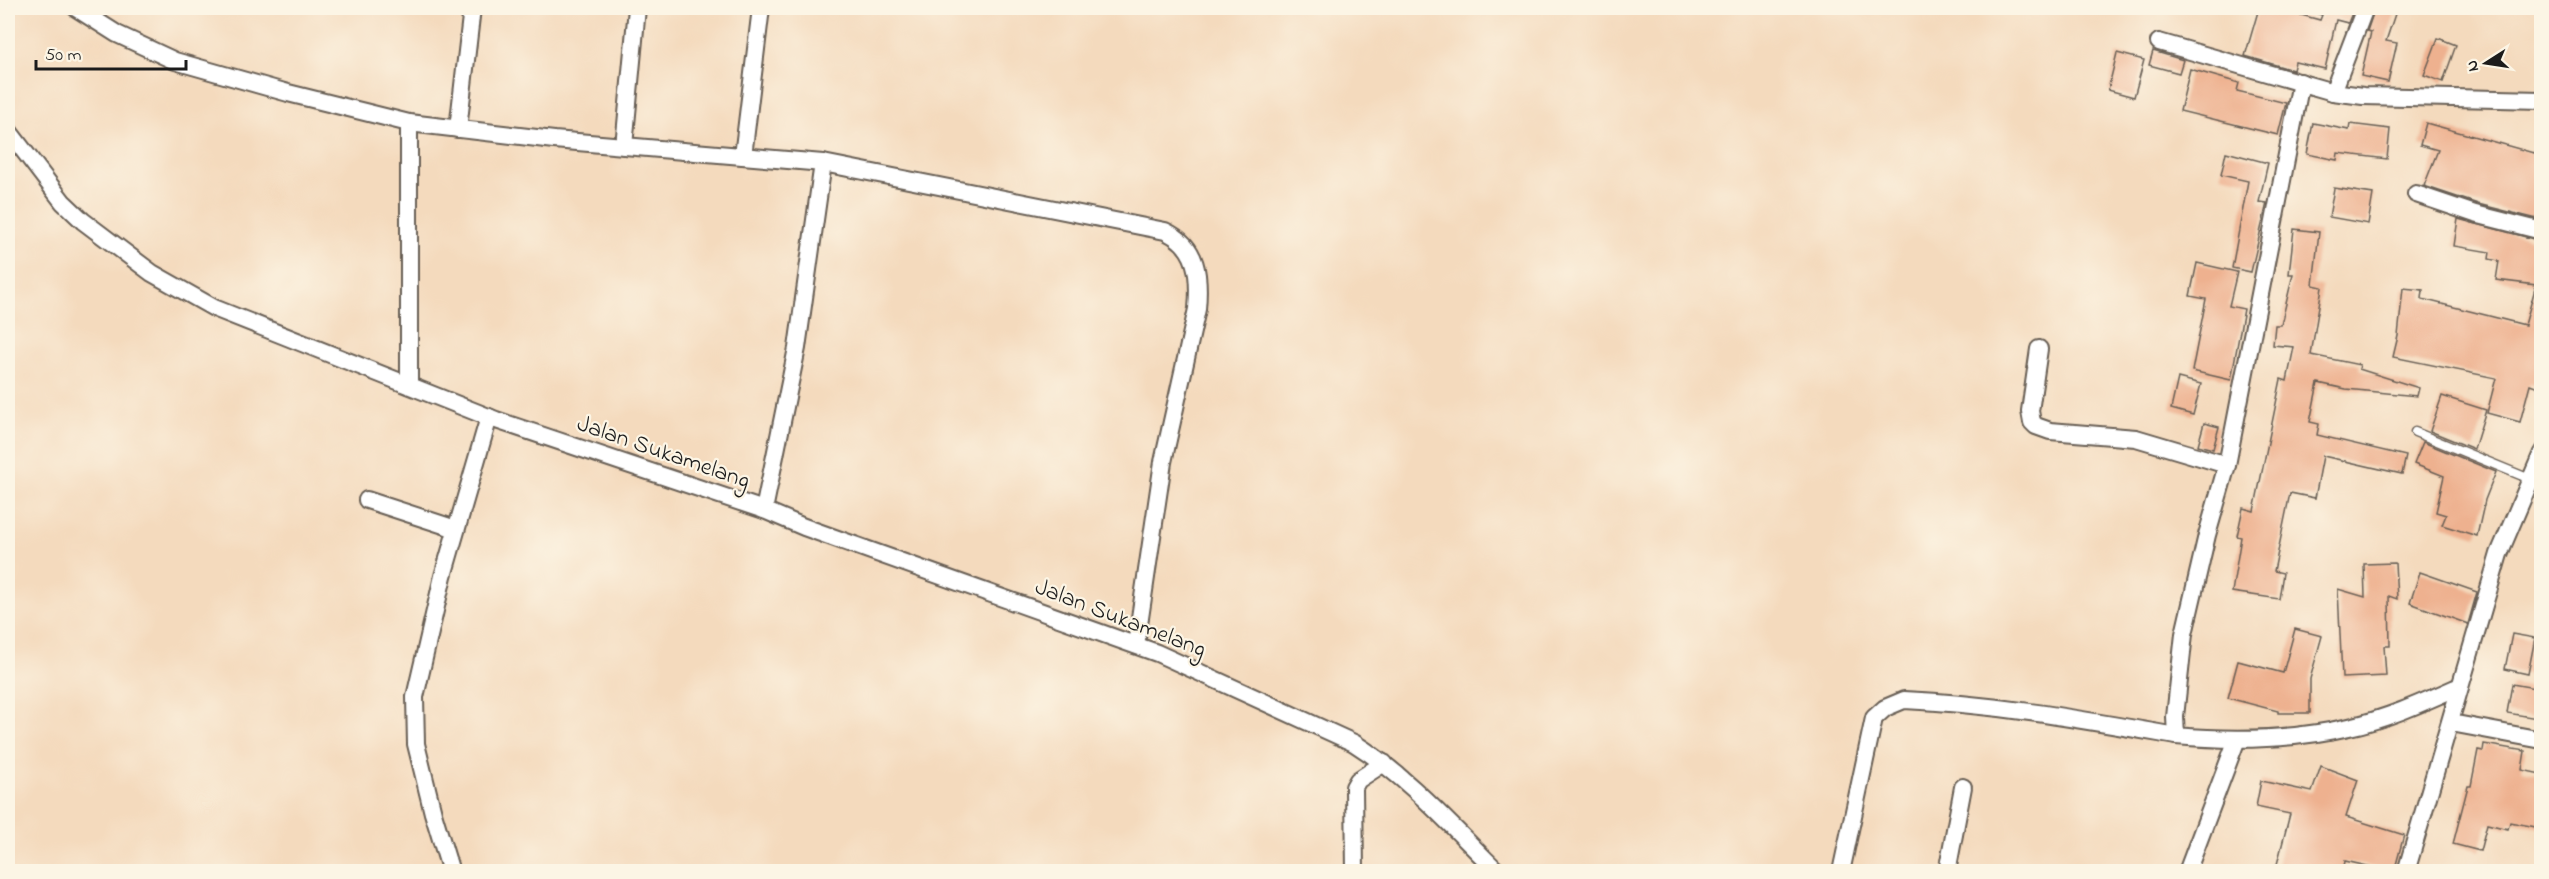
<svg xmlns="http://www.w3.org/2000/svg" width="2549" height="879" viewBox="0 0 2549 879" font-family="'Indie Flower',sans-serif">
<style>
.building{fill:#eeb18f}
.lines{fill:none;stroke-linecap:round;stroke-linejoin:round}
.lane-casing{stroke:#685e54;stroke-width:11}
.street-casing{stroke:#685e54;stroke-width:20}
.lane{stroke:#fff;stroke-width:8}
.street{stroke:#fff;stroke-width:16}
.labels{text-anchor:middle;stroke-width:4.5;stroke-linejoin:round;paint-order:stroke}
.street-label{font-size:24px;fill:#1c1c1c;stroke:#fcf5e5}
</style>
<rect width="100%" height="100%" fill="#fcf5e5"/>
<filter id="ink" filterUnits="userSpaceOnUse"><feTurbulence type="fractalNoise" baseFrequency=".0167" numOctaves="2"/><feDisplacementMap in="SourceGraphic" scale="12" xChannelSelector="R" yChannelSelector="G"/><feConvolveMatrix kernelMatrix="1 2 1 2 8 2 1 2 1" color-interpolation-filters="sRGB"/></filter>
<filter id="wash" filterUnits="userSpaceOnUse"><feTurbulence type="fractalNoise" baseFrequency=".008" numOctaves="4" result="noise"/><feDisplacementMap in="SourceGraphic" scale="24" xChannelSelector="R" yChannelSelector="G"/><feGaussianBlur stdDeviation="1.35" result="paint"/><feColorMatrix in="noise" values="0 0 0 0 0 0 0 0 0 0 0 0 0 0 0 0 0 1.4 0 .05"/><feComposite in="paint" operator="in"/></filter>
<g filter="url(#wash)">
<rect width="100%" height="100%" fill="#f4dabd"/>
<g id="blocks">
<g class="building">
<polygon points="2259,8 2275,8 2320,20 2322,15 2309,11 2310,8 2354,8 2348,23 2336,20 2325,69 2295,62 2293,70 2245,56"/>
<polygon points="2375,8 2397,8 2386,41 2397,43 2388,82 2361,76 2371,32 2367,31"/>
<polygon points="2438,38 2456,45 2443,82 2424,75"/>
<polygon points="2153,51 2183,60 2179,73 2149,65"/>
<polygon points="2117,53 2144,60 2134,97 2108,90"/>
<polygon points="2190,69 2239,83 2237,91 2286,103 2278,135 2180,111"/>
<polygon points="2313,123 2349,130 2350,124 2390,129 2387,159 2338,153 2337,160 2307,154"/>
<polygon points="2426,123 2541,155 2541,220 2478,204 2424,186 2438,150 2420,145"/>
<polygon points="2226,152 2268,163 2259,202 2267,203 2251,272 2232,268 2248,181 2221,175"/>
<polygon points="2334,188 2373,194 2368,224 2329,217"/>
<polygon points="2458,219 2541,241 2541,388 2530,384 2520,422 2487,413 2496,378 2393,357 2398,336 2403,288 2423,290 2422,299 2525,325 2536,285 2496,280 2499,261 2489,259 2490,252 2454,246"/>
<polygon points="2294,229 2319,232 2313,285 2322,287 2311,355 2360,365 2359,369 2419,388 2417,396 2346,389 2318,383 2310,422 2319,424 2317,435 2406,456 2402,474 2323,456 2315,498 2290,493 2274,571 2283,573 2279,599 2232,592 2241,537 2237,536 2243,508 2254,511 2281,379 2287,381 2294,347 2273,345 2275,325 2281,325 2293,274 2289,274"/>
<polygon points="2197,263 2237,272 2229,306 2244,309 2231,380 2192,371 2206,299 2190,296"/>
<polygon points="2178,378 2201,384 2193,415 2171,409"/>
<polygon points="2442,396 2486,410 2474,449 2430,431"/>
<polygon points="2204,423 2219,427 2213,449 2198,445"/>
<polygon points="2423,442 2496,472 2485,500 2477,536 2442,525 2446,515 2436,512 2444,476 2414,464"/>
<polygon points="2395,563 2397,599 2389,596 2390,646 2384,646 2386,676 2342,678 2338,589 2365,597 2364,564"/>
<polygon points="2420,572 2477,592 2468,624 2410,603"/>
<polygon points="2295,629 2322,636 2310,679 2310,713 2278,713 2278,711 2228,698 2238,661 2283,673"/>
<polygon points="2512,634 2535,638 2528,674 2505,669"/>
<polygon points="2512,684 2541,689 2537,718 2507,713"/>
<polygon points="2484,744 2525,751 2522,770 2541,774 2541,828 2510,822 2508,829 2487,824 2480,851 2453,844 2468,786 2471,786 2478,750 2483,751"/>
<polygon points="2321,766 2358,780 2346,817 2404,835 2394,872 2345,861 2343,872 2275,872 2290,814 2256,807 2261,781 2312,792"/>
</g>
</g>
</g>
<g filter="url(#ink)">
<use href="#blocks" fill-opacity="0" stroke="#685e54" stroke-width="1.5"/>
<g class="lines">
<defs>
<polyline id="lane" points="2415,432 2530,479"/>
<g id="street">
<path d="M 76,8 L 117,34 L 175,61 L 288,93 L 409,123 L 554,140 L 823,163 L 1165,231 C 1198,246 1200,276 1197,309 L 1163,462 L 1136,645"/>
<polyline points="2159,42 2333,92 2363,96 2542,100"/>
<path d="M 2301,82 L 2227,465 L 2207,535 L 2184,634 L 2175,717 L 2176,736 C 2233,741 2293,740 2349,727 C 2387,719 2424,702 2460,686"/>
<polyline points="2333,92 2365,8"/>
<polyline points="409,123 409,385"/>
<polyline points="458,129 472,8"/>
<path d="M 8,130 L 63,202 L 83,221 L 152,273 L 214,308 L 496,420 L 764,510 L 804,527 L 1157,653 L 1354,743 C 1408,777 1452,827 1498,872"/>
<polyline points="624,146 637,8"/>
<polyline points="743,156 761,8"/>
<polyline points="2416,194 2475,214 2542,231"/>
<polyline points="2039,349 2030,411 2032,422 2036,426 2050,431 2136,438 2227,465"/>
<polyline points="367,500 456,529"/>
<polyline points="764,510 797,348 823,163"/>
<polyline points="2451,723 2542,740"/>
<polyline points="451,872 433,813 416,744 415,697 443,576 489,417"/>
<polyline points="1355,872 1354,787 1358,780 1384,763"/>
<path d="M 1841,872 L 1874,718 L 1885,708 L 1904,700 C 1997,704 2084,720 2176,736"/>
<polyline points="1947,872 1963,787"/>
<polyline points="2187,872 2237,739"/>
<polyline points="2406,872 2499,554 2542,453"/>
</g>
</defs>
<use href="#lane" class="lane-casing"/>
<use href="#street" class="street-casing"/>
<use href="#lane" class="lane"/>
<use href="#street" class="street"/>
</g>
</g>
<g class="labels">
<g class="street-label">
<text transform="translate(664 451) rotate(19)" y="8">Jalan Sukamelang</text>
<text transform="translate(1121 617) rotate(21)" y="8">Jalan Sukamelang</text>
</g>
</g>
<rect width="2549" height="879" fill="none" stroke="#fcf5e5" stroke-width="30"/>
<g transform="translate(2486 63) rotate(258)" stroke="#fcf5e5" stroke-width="4.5" paint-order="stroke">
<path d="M0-4.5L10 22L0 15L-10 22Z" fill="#1c1c1c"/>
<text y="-9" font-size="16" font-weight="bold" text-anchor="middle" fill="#1c1c1c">N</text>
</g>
<path d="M36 60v9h150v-9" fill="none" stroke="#1c1c1c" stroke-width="3"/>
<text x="45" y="60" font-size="18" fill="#1c1c1c" stroke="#fcf5e5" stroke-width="4.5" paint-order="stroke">50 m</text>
</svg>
